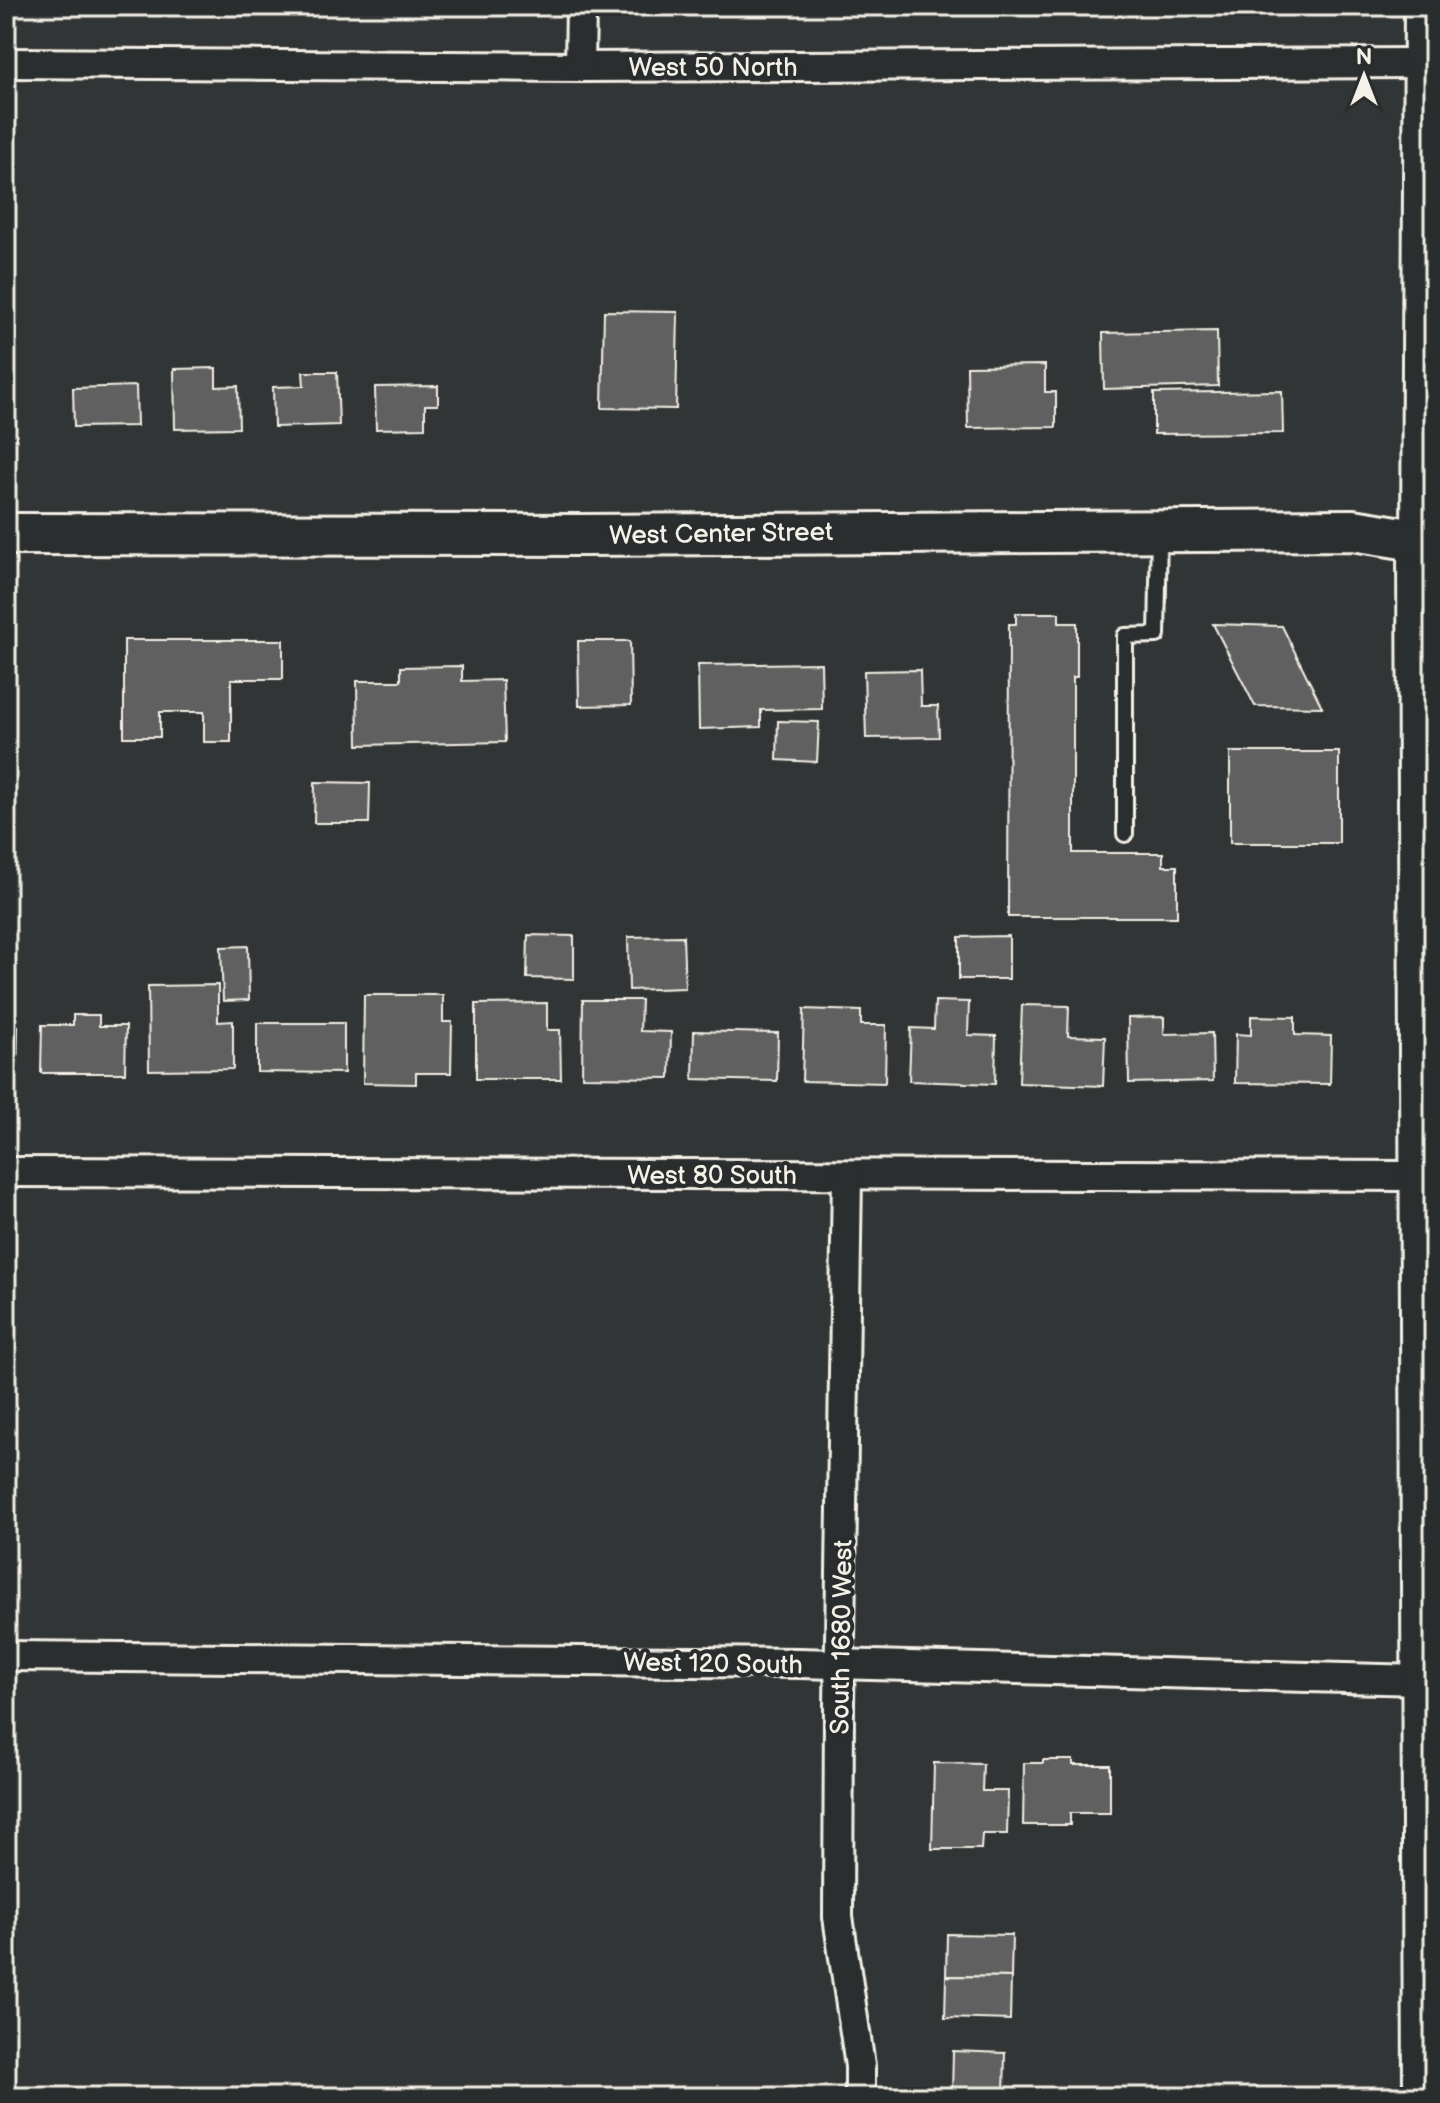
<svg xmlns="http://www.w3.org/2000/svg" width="1440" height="2103" viewBox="0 0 1440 2103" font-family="'Balsamiq Sans',sans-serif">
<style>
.building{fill:#5f605f;stroke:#f4f1e8;stroke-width:2}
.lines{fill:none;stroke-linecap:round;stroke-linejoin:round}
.service-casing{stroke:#f4f1e8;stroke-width:20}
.minor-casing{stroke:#f4f1e8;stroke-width:34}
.tertiary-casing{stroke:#f4f1e8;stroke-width:42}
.secondary-casing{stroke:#f4f1e8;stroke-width:46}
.service{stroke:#2a2d2e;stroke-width:14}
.minor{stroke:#2a2d2e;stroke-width:28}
.tertiary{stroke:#2a2d2e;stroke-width:36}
.secondary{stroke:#2a2d2e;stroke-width:40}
.labels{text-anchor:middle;stroke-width:8;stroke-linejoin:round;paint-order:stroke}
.street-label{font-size:26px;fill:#f4f1e8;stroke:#2a2d2e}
</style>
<rect width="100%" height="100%" fill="#323535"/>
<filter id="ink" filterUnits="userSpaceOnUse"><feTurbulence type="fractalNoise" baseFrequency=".0125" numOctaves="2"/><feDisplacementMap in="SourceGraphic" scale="16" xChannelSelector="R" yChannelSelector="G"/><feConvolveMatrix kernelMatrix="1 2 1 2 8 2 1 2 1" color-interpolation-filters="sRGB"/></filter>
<g filter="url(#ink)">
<g class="building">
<polygon points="604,311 678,312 676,409 602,408"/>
<polygon points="1217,331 1218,386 1104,389 1103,333"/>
<polygon points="1045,365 1045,392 1056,392 1056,427 968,428 967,366"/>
<polygon points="216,368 216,387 238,386 239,428 175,429 174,369"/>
<polygon points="303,372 337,372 339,425 274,427 273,387 304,386"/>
<polygon points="136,386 137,426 74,427 73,388"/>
<polygon points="438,386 438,405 425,405 425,428 376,429 375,387"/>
<polygon points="1282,391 1283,433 1154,434 1154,393"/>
<polygon points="1016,613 1059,613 1059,623 1077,623 1077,677 1073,677 1073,853 1163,853 1163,866 1177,866 1177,917 1008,917 1009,624 1016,624"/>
<polygon points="1213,624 1282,626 1322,707 1255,706"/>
<polygon points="124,640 283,640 283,679 231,679 231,742 204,742 204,712 160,712 160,737 124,737"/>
<polygon points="578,641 630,641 631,705 579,706"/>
<polygon points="821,663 822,709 761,710 761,727 699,729 698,665"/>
<polygon points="462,666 462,681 503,680 505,742 358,745 357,681 401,681 401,667"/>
<polygon points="920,670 921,706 938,706 939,737 866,738 864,671"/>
<polygon points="778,721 819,722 817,762 777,760"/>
<rect x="1230" y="752" width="109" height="91"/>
<polygon points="315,782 370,783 369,823 314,823"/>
<polygon points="528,935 574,936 574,979 527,978"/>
<polygon points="683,936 685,988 629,990 628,937"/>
<polygon points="1009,936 1009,979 959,979 959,937"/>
<polygon points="248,946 249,1000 223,1001 221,947"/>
<polygon points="218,985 218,1022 233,1021 233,1069 149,1070 148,986"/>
<polygon points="364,995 443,995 443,1022 452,1022 451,1073 416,1073 416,1084 363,1083"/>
<polygon points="583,1000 641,1000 640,1031 671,1032 670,1078 582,1077"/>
<polygon points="935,1001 969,1002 968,1035 996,1036 995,1084 909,1081 911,1028 934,1029"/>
<polygon points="547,1003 547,1030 560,1030 561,1079 476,1079 476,1004"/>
<polygon points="1022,1005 1069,1006 1068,1036 1105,1037 1103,1086 1019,1083"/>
<polygon points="804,1009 861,1011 861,1025 886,1025 885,1083 802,1081"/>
<polygon points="73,1015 99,1015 99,1026 126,1026 125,1073 41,1073 42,1025 73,1025"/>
<polygon points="1251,1016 1295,1017 1295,1035 1331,1036 1330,1084 1235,1083 1236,1034 1251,1035"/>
<polygon points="1164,1017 1164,1034 1212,1033 1213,1081 1129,1083 1128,1018"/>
<polygon points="257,1023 344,1023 344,1073 257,1072"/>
<polygon points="6,1026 18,1026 17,1072 6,1072"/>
<polygon points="694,1031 778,1033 777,1081 693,1079"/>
<polygon points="1043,1760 1073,1760 1073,1765 1110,1765 1110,1813 1070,1813 1070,1825 1023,1825 1024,1763 1043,1763"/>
<polygon points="934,1763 983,1764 982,1791 1008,1791 1007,1834 982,1834 981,1849 932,1849"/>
<polygon points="947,1934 1012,1935 1011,1977 946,1976"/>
<polygon points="946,1976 1011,1977 1010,2020 945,2018"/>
<polygon points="953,2051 1005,2053 1004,2095 952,2094"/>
<polygon points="952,2094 1004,2095 1004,2097 951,2097"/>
</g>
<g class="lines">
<defs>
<polyline id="service" points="1125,834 1125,636 1157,635 1159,532"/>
<g id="minor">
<polyline points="6,63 580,67 1419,63"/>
<polyline points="580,67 581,6"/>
<polyline points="1416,541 1419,6"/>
<polyline points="6,1172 1417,1176"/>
<polyline points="847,1175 839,1706 838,1917 860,2066 860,2097"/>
<polyline points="6,1656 799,1663 1420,1680"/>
</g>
<polyline id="tertiary" points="1416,541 1422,2097"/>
<polyline id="secondary" points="6,534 583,535 1353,530 1434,543"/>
</defs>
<use href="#service" class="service-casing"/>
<use href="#minor" class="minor-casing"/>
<use href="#tertiary" class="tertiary-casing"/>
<use href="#secondary" class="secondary-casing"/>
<use href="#service" class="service"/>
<use href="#minor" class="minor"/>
<use href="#tertiary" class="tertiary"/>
<use href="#secondary" class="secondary"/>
</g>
</g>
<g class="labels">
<g class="street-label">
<text x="713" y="76">West 50 North</text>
<text transform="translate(721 533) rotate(-1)" y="9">West Center Street</text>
<text x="712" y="1184">West 80 South</text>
<text transform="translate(841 1637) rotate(-89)" y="9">South 1680 West</text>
<text transform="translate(713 1663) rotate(1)" y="9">West 120 South</text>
</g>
</g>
<rect width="1440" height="2103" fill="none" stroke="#2a2d2e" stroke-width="32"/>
<rect x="16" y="16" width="1408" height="2071" fill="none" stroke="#f4f1e8" stroke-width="3" filter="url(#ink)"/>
<g transform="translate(1364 76)" stroke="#2a2d2e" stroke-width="6" paint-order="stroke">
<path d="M0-6L14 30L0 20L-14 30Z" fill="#f4f1e8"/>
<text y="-12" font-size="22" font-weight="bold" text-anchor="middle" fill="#f4f1e8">N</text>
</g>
</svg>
